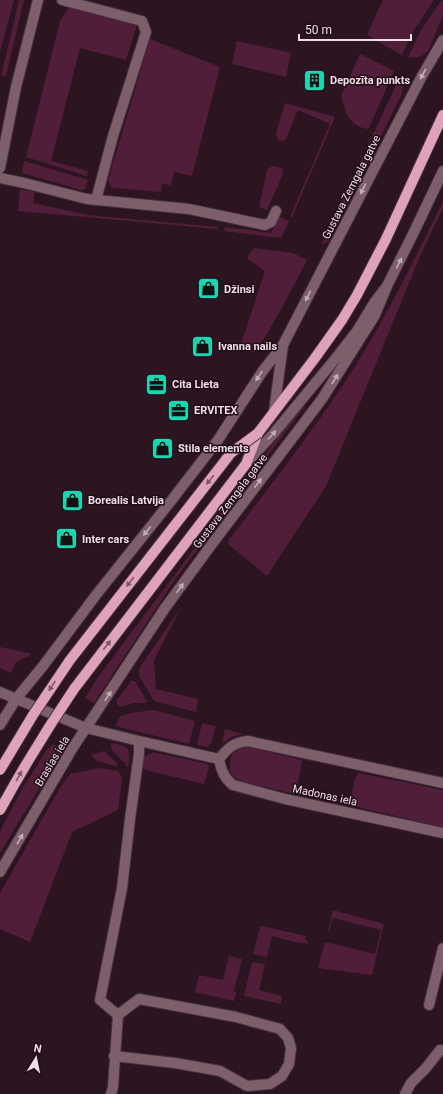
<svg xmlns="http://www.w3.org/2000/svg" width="443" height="1094" viewBox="0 0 443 1094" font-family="Roboto,sans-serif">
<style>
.green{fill:#501e38}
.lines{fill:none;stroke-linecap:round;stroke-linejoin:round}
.minor-casing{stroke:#47313c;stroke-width:12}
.major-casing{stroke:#47313c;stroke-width:12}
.minor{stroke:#7d5f6c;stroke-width:10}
.major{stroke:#dfa2bd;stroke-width:10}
.major-bridge-casing{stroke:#47313c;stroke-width:12;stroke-linecap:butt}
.major-bridge{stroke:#dfa2bd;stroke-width:10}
.oneway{fill:#c2acb5}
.oneway2{fill:#80576a}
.labels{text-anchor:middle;stroke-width:3;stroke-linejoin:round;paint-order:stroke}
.poi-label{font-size:11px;font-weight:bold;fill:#f0dfe6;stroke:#220c17;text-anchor:start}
.street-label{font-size:11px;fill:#f0dfe6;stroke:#220c17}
</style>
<rect width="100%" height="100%" fill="#2c1520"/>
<g class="green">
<polygon points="0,0 14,0 0,52"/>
<polygon points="19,0 24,0 6,76 1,76"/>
<polygon points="383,0 434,0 412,33 402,55 367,35"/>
<path d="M 443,0 L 443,15 L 429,49 C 424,56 417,59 408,57 L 421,30 L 441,1 Z"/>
<polygon points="69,7 137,25 126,60 80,48 51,161 88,171 87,176 26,157 60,21"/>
<polygon points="150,39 220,67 192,176 174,172 171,185 162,184 161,192 112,188 108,180"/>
<polygon points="237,41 291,53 286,77 232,64"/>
<path d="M 360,54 L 394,71 L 369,128 L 367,129 C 347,124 347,114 341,96 Z"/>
<polygon points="399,79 403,83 402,93 330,240 321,246"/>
<polygon points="285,103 335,117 292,217 290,217 330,124 298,110 285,141 278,140 276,134"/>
<polygon points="24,161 88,180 85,189 81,190 22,173"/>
<polygon points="273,166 282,168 283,174 267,210 259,207 267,169"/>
<polygon points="20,189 35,192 33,203 88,215 217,227 217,229 18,211"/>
<path d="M 443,202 L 443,208 L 420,256 L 326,486 L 267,576 L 228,544 L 229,540 C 271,485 313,431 351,373 C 386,318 414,260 443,202 Z"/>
<polygon points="279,217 289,221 281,238 224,231 225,227 271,233"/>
<polygon points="255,248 293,253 307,260 283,306 256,352 239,350 265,271 248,259 248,256 251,252"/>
<polygon points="302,405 305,406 176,578 94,703 85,698 98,677"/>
<polygon points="181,607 154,660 156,689 198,699 196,712 154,701 139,676 139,669"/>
<polygon points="0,647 32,654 15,663 11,673 0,668"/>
<polygon points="131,681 135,681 147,701 146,703 134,703 120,707 117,704 117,700"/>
<polygon points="154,710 195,721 189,744 115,726 120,717 130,713"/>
<polygon points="202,723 216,726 211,743 208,747 197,745"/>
<polygon points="225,729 243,734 231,737 222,744"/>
<path d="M 111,743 C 130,746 131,748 128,767 L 126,766 L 125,763 C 119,757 110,752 111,743 Z"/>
<polygon points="52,744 63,749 0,853 0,832 3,825 21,791 44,754"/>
<path d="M 244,746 L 302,760 L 296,794 L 238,781 L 230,772 C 229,756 230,754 244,746 Z"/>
<polygon points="104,751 118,764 116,766 97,761 91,755"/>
<polygon points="153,752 207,764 209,767 204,784 142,769 144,757"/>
<polygon points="100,768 118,771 122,777 118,810 72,832 30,942 0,929 0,893 61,786 70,774"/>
<polygon points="358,773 443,790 443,827 353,806 350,802 355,778"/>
<polygon points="333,910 384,924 372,975 318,968 325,942 375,954 381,930 333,918 329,932 328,931"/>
<polygon points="262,926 306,936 305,939 310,944 295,942 272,936 267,957 253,954 260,927"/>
<polygon points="229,956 242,959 234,991 236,993 234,1001 195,992 199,975 223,980"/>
<polygon points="252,962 265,964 259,990 282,996 281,1004 244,996"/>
</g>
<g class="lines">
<defs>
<g id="minor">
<polyline points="62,0 142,21 146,32 113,136 96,200"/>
<polyline points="0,168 16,87 38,0"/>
<polyline points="0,178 24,183 87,199 189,209 265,225 271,222 276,211"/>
<polyline points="274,411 283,345"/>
<polyline points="246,464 274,433 336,358 357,331 374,303 387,286 413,234 443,171"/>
<polyline points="0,692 86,728 139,741 219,759"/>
<polyline points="0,725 16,699 43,666 96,595 171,501 218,440 262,372 283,345 422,76 443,40"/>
<path d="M 219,759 C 221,770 224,778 233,785 L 285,799 L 443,833"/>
<path d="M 219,759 C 228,748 234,742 248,741 L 443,783"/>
<polyline points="0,872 72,749 165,608 212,544 322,399 375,315 387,286"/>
<polyline points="429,1005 443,948"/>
<polyline points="114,1056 175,1063 220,1071 247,1086 270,1084 282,1076 289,1064 291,1048 288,1038 280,1029 236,1017 139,999 118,1015"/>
<polyline points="111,1094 113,1087 118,1015 100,1000 122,888 130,819 139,754 139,741"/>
<polyline points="405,1094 411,1083 426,1068 440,1050"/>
</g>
<polyline id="major" points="246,464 258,433 315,358 342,320 357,295 386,239 443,115"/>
</defs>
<use href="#minor" class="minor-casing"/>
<use href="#major" class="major-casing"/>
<use href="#minor" class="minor"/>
<use href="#major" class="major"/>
<defs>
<g id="major-bridge">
<polyline points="0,770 33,715 70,660 231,453 258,433"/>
<path d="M 0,810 C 23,768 47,729 74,689 L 246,464"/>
</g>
</defs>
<use href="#major-bridge" class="major-bridge-casing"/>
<use href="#major-bridge" class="major-bridge"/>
</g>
<defs><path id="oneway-solid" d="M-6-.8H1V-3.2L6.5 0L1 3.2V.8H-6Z"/></defs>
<g class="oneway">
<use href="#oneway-solid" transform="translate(423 74) rotate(119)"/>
<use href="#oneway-solid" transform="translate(363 189) rotate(117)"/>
<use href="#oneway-solid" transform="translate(399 263) rotate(-63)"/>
<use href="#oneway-solid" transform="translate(308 296) rotate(117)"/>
<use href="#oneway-solid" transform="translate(259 376) rotate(124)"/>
<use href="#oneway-solid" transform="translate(335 379) rotate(-57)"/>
<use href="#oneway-solid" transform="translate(272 435) rotate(-49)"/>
<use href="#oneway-solid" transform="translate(258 483) rotate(-53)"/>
<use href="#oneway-solid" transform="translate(147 531) rotate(129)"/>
<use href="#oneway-solid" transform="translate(180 588) rotate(-54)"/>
<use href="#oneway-solid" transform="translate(108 696) rotate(-57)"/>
<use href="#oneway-solid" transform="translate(20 839) rotate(-60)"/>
</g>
<g class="oneway2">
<use href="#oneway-solid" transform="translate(210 480) rotate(128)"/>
<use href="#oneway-solid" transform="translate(130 582) rotate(128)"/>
<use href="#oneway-solid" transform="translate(107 645) rotate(-52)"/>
<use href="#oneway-solid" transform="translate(52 686) rotate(123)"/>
<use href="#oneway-solid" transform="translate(19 776) rotate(-61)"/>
</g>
<defs>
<symbol id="building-square" viewBox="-11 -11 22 22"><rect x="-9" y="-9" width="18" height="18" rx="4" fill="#1dd5b1" stroke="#220c17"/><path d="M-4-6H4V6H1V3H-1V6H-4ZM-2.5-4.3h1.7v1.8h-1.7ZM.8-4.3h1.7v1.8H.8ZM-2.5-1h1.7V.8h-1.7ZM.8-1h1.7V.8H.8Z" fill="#111"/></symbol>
<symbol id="shop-square" viewBox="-11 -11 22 22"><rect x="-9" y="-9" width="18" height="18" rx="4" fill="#1dd5b1" stroke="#220c17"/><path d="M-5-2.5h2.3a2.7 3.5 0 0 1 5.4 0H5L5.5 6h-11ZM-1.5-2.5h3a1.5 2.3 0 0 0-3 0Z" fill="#111"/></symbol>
<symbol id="office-square" viewBox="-11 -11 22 22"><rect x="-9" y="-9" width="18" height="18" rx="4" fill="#1dd5b1" stroke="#220c17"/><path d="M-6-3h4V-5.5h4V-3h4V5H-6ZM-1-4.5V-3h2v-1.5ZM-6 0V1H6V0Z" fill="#111"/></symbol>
</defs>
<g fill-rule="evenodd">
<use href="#building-square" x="302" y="68" width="25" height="25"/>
<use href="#shop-square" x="196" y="276" width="25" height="25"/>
<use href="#shop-square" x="190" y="334" width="25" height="25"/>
<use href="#office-square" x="144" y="372" width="25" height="25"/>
<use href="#office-square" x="166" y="398" width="25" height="25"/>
<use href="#shop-square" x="150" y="436" width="25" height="25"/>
<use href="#shop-square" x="60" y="488" width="25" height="25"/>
<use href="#shop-square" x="54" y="526" width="25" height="25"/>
</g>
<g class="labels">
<g class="poi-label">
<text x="330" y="84">Depozīta punkts</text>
<text x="224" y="293">Džinsi</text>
<text x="218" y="350">Ivanna nails</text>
<text x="172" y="388">Cita Lieta</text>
<text x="194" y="414">ERVITEX</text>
<text x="178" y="452">Stila elements</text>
<text x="88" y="504">Borealis Latvija</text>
<text x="82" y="543">Inter cars</text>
</g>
<g class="street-label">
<text transform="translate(351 187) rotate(-63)" y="4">Gustava Zemgala gatve</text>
<text transform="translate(230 501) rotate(-53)" y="4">Gustava Zemgala gatve</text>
<text transform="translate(52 761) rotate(-59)" y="4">Braslas iela</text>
<text transform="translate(325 795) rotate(12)" y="4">Madonas iela</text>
</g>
</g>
<g transform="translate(36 1058) rotate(10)" stroke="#220c17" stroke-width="3" paint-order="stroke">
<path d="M0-3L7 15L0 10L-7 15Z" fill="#f0dfe6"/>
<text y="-6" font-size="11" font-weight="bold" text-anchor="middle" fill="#f0dfe6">N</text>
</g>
<path d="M299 34v6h112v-6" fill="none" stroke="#f0dfe6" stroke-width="2"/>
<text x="305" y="34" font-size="12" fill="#f0dfe6" stroke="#220c17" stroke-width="3" paint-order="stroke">50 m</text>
</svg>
